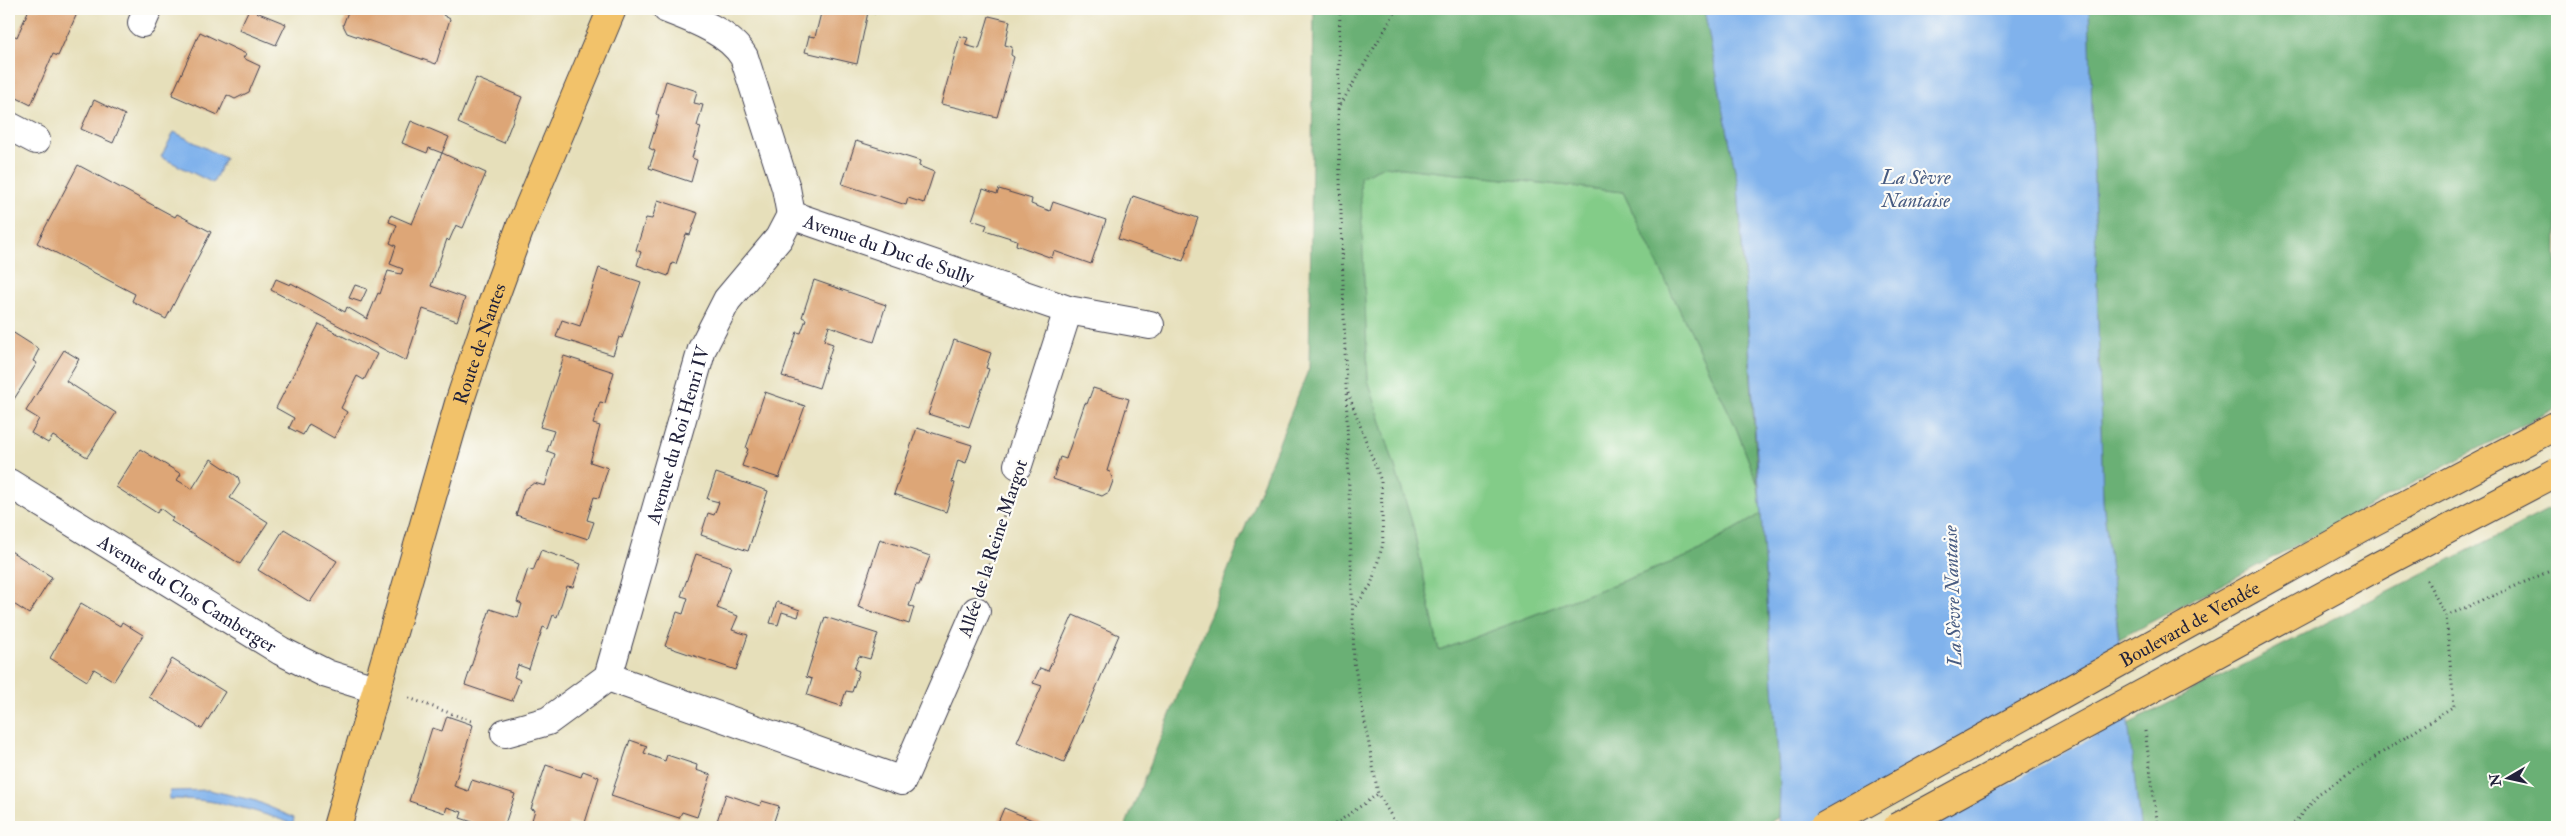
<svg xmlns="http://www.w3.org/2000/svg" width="2566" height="836" viewBox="0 0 2566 836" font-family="'IM FELL Double Pica',serif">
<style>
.green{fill:#83cc88;stroke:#527762}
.forest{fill:#6ab074;stroke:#466958}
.water{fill:#80b2ec;stroke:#516a94}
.pier{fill:#e6dfba}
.building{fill:#dda677}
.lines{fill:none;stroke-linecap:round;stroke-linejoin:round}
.minor-casing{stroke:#3f3e4e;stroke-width:30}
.major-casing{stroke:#3f3e4e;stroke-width:30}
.path{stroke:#3f3e4e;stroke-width:3;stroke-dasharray:1 4;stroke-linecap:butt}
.minor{stroke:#fff;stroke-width:28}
.major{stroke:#f2c26a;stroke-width:28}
.highway-bridge-casing{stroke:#3f3e4e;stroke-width:30;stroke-linecap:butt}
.highway-bridge{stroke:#f2c26a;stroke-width:28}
.labels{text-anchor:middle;stroke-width:4.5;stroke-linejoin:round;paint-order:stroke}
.street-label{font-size:19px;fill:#22223b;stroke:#fdfcf7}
.water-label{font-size:20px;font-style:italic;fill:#485c82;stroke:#fdfcf7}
</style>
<rect width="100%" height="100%" fill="#fdfcf7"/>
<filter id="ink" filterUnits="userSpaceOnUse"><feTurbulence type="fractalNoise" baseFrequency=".02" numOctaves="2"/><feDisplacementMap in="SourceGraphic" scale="10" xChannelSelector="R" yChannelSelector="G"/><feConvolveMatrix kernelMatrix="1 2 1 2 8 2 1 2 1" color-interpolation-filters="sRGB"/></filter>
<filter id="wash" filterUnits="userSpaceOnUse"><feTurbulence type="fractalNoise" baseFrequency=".0096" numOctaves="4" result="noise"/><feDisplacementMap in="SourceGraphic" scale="20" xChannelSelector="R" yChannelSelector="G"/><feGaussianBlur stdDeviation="1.12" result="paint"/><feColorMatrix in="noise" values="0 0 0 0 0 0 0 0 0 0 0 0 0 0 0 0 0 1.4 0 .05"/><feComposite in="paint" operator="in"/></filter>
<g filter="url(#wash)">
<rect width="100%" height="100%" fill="#e6dfba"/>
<polygon class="green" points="1384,166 1623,192 1735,425 1758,485 1761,514 1691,555 1439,651 1413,526 1368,380 1359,177"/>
<g class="forest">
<polygon points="1314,9 1704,9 1738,185 1758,485 1735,425 1623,192 1384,166 1360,177 1368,380 1413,526 1439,651 1691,555 1761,514 1780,784 1779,817 1762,827 1125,827 1309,368"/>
<polygon points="2089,9 2557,9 2557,407 2119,639 2103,501"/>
<polygon points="2557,505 2557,827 2140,827 2128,724"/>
</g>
<g class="water">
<polygon points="1704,9 2089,9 2103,501 2140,827 1779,827 1780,784 1738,185"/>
<polygon points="174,132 225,158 213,183 161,157"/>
<path d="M 209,790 L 256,801 L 294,818 L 293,824 C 252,809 213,798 169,799 L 170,791 Z"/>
</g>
<polygon class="pier" points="2123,651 2130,716 1931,827 1808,827"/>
<g id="blocks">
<g class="building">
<polygon points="29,9 79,9 58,56 53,54 31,105 9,94 9,33 17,37"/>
<polygon points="249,9 286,24 276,45 239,30"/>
<polygon points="349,9 445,9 443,15 450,19 436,64 347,33 343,25"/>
<polygon points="822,9 876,9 875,14 868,12 857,64 805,52 809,36 815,37"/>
<polygon points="989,16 1010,21 1005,45 1012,47 1011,55 1014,57 997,117 941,104 960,36 968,38 965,45 979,49"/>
<polygon points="200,32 246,54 243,58 260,66 249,92 235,99 227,95 218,115 172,95"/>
<polygon points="476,78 522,97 504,143 458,123"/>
<polygon points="666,81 697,91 694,103 703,105 697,126 701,127 692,158 697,160 691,182 649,168 655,151 649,148 659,116 656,114"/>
<polygon points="94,100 125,115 113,143 81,129"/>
<polygon points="411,121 449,137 442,153 429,148 427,153 402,143"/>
<polygon points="856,141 920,161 919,166 934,172 924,203 908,198 906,205 842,184"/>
<polygon points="442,153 486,173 463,228 456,225 449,241 447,239 431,286 465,298 457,321 423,309 406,361 271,290 276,279 290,285 291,283 345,312 347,307 367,319 378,293 380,294 388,271 401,274 403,269 390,264 396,246 390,243 397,225 389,222 391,215 412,224"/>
<polygon points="78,165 175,217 177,214 211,232 166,319 132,301 135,294 37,243"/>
<polygon points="983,189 997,194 999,189 1032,199 1031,204 1050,211 1053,202 1106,220 1091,264 1054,251 1052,258 1016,245 1017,240 985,230 987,225 972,220"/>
<polygon points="1133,196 1198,218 1183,261 1118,239"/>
<polygon points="658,200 698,213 690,235 686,234 676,264 672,263 668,276 637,265 641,252 636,250 646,218 652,219"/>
<polygon points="599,268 641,282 622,338 619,337 613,355 556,337 562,320 580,326"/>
<polygon points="814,280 886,305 874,342 829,326 824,341 833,344 819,388 782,376 797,332 801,333 806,319 802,317"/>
<polygon points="355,285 367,289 361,302 349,298"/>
<polygon points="319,324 377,354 364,380 357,376 341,408 347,412 334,438 309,424 303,435 289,428 294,418 276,408"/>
<polygon points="9,330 39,349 33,361 37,363 9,407"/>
<polygon points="954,340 991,353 986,368 989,369 969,427 928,414"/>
<polygon points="64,350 79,359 66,381 116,413 87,457 53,436 48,443 31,433 39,419 26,411"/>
<polygon points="564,356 614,372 605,403 600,402 593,424 600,426 590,462 608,468 599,498 594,497 587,520 594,522 588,539 516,515 524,490 534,483 545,486 555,454 547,451 554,431 540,427"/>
<polygon points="1093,388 1129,399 1107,471 1110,472 1113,481 1109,492 1102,496 1053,479 1060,457 1066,459 1085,403 1087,404"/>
<polygon points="765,392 805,406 779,478 742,466 748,449 746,448"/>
<polygon points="917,428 972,445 966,463 958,460 952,482 955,483 946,512 894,494"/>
<polygon points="140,449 181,474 177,480 192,489 211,459 238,477 240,483 230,498 268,522 240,564 171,521 173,518 160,508 157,513 116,487"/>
<polygon points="716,473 768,491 748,551 701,535 708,513 714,515 719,502 707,499"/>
<polygon points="284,529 337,561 310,602 258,570"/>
<polygon points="880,539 930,556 919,585 916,585 909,606 914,607 909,624 858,607"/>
<polygon points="9,550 52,577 29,614 9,601"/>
<polygon points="541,550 581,564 573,587 567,586 557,617 553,615 548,629 543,627 529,669 518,665 514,677 520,680 512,701 465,685 490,609 518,618 522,604 517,602 528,569 533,571"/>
<polygon points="696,554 731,566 717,608 738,616 732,630 748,635 736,670 665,646 677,612 683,614 688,598 681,596"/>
<polygon points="777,602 800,610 798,617 782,612 778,625 770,623"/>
<polygon points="81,603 120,626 122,622 143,635 114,681 94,669 87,681 50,658"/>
<polygon points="1073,615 1119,635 1064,762 1017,742 1042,686 1033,683 1040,668 1048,671"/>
<polygon points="825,617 878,634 870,659 859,656 854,669 859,671 852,692 846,691 841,706 807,695 812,679 806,677"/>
<polygon points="172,659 225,692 202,729 149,697"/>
<polygon points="447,716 473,725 454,786 468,791 472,780 515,794 504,827 488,827 460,818 462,812 447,807 445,813 409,801 432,728 442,731"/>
<polygon points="630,740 647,746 644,753 665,761 667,755 697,765 696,770 711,775 697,817 682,812 679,818 611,796"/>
<polygon points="546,765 581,777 583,771 599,777 584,826 569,821 567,827 530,827 535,810 531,809"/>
<polygon points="726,794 760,806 762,801 779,806 772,827 715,827"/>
<polygon points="1004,808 1049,827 996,827"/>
</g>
</g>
</g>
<g filter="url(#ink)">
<use href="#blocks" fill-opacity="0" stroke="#3f3e4e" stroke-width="1"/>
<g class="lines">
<defs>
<g id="minor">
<path id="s1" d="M 667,9 C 693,19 729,32 744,57 L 786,188 L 791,215 L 1068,310 L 1150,325"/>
<polyline points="142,23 148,9"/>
<polyline points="9,126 36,140"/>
<polyline points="1018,465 1068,310"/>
<path id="s2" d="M 9,483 L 281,651 L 327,674 L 375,689"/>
<polyline points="608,677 902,781 976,611"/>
<path id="s3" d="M 505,733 L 548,721 L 608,677 L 702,349 L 727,300 L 779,238 L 791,215"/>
</g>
<g id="major">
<path id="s4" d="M 337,827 L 459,403 L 490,310 L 520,228 L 612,9"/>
</g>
</defs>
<use href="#minor" class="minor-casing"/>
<use href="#major" class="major-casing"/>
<g class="path">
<polyline points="1340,9 1338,109 1354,662 1378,794 1398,827"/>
<polyline points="1338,109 1397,9"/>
<polyline points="1348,393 1381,481 1383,544 1371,585 1354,608"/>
<polyline points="985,579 1009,497"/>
<polyline points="2446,616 2557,568"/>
<polyline points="409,698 474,722"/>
<polyline points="2145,731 2158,827"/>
<polyline points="1331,827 1378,794"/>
<polyline points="2291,827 2318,794 2454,706 2446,616 2426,579"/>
</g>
<use href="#minor" class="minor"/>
<use href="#major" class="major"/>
<defs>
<g id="highway-bridge">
<path id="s5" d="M 1823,827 L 2363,527 L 2557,425"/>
<polyline points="1897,827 2380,565 2557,472"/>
</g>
</defs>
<use href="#highway-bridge" class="highway-bridge-casing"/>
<use href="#highway-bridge" class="highway-bridge"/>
</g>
</g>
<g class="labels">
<g class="street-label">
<text dy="7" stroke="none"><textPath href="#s1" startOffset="361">Avenue du Duc de Sully</textPath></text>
<text dy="7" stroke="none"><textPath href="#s4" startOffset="504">Route de Nantes</textPath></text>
<text dy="7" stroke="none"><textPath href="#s3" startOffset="371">Avenue du Roi Henri IV</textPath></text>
<text transform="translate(992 548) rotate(-72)" y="7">Allée de la Reine Margot</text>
<text dy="7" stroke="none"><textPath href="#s2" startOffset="210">Avenue du Clos Camberger</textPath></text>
<text dy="7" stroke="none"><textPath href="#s5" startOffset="419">Boulevard de Vendée</textPath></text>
</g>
<g class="water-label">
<text x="1916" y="184">La Sèvre<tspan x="1916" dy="23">Nantaise</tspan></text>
<text transform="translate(1952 596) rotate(-92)" y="7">La Sèvre Nantaise</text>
</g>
</g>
<rect width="2566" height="836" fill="none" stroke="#fdfcf7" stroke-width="30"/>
<g transform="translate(2508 778) rotate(261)" stroke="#fdfcf7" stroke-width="4" paint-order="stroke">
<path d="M0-4L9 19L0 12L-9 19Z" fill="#22223b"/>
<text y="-8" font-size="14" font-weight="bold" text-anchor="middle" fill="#22223b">N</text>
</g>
</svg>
